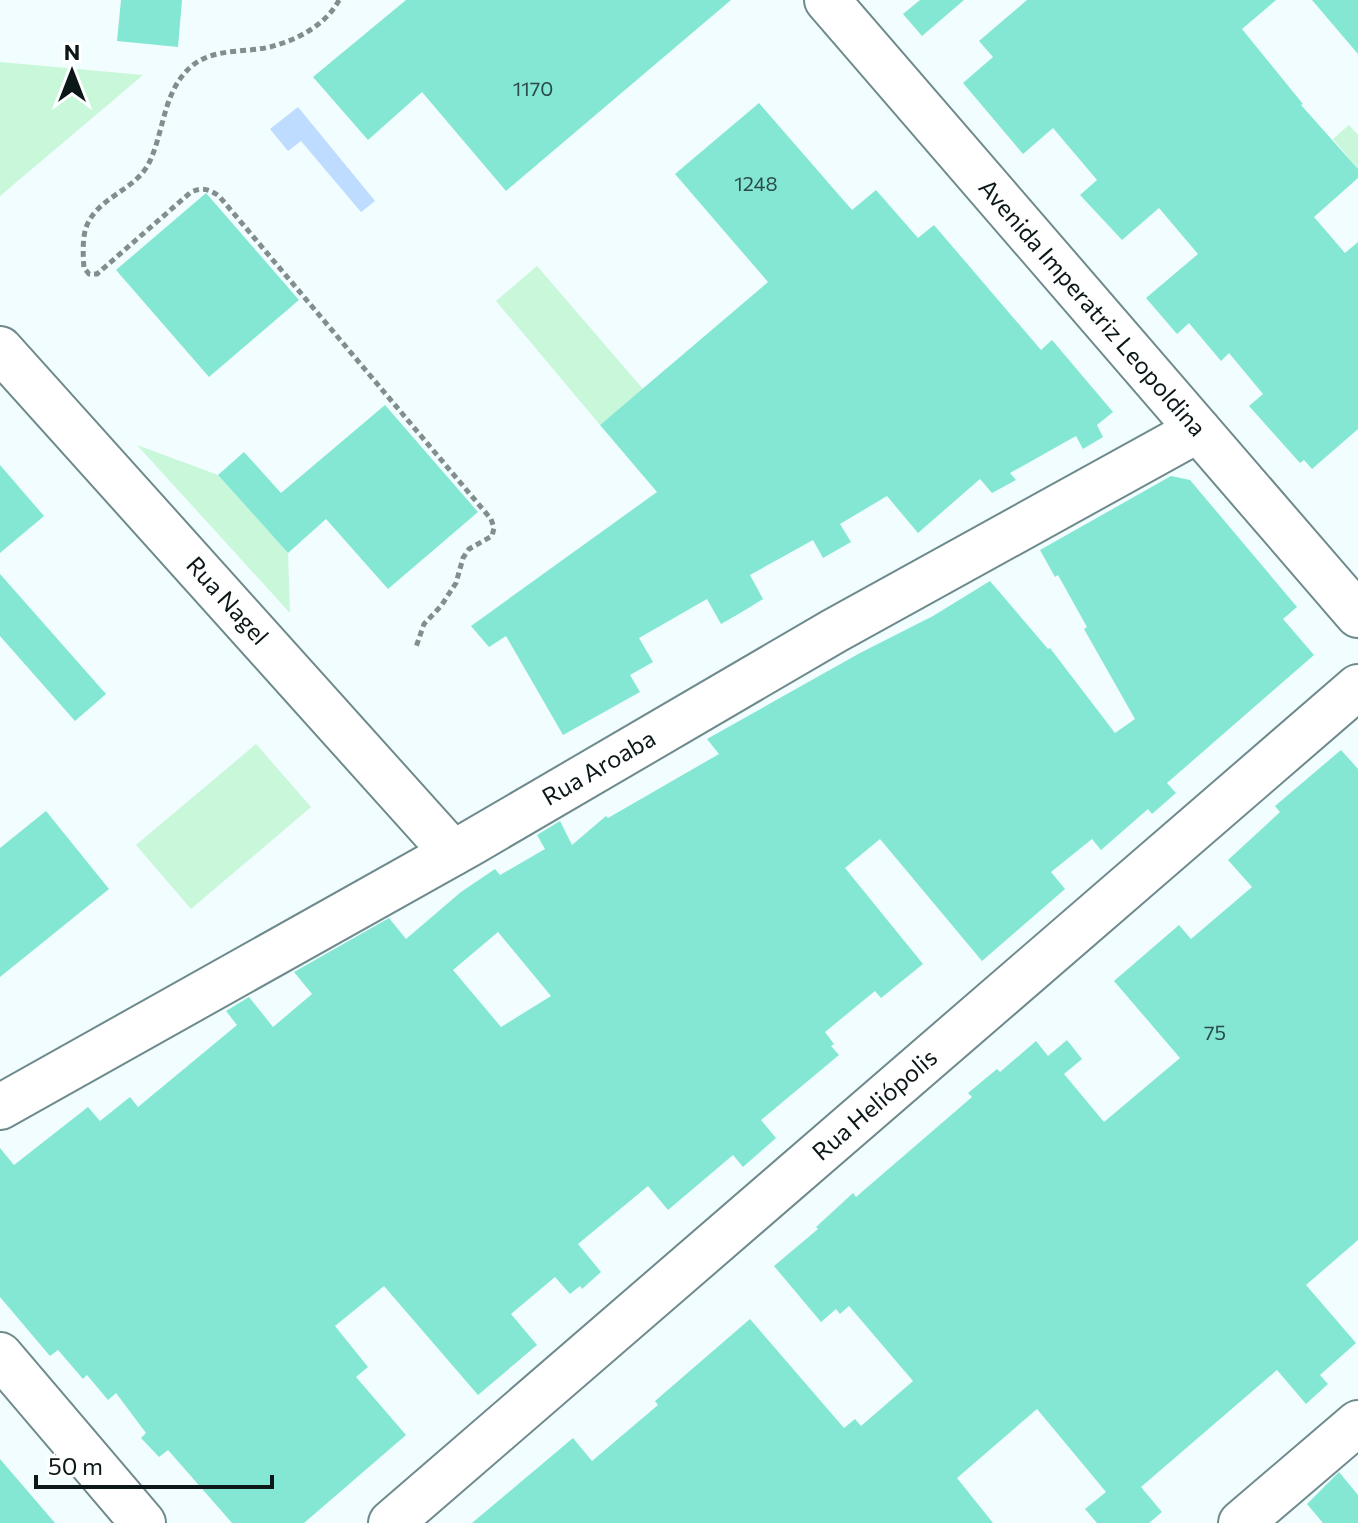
<svg xmlns="http://www.w3.org/2000/svg" width="1358" height="1523" viewBox="0 0 1358 1523" font-family="Commissioner,sans-serif">
<style>
.green{fill:#c9f7d9}
.water{fill:#bddcff}
.building{fill:#84e7d4;fill-rule:evenodd}
.lines{fill:none;stroke-linecap:round;stroke-linejoin:round}
.minor-casing{stroke:#6e8a8c;stroke-width:48}
.major-casing{stroke:#6e8a8c;stroke-width:48}
.path{stroke:#828d8e;stroke-width:5;stroke-dasharray:6 4;stroke-linecap:butt}
.minor{stroke:#fff;stroke-width:44}
.major{stroke:#fff;stroke-width:44}
.labels{text-anchor:middle;stroke-width:7;stroke-linejoin:round;paint-order:stroke}
.number-label{font-size:20px;fill:#2a4b47}
.street-label{font-size:24px;fill:#0c1718;stroke:#fff}
</style>
<rect width="100%" height="100%" fill="#f1fdfe"/>
<g class="green">
<polygon points="0,62 143,75 0,196"/>
<polygon points="1349,125 1358,135 1358,169 1333,139"/>
<polygon points="537,266 643,389 600,425 496,301"/>
<polygon points="137,445 218,475 288,553 290,613"/>
<polygon points="256,744 311,807 191,909 136,845"/>
</g>
<polygon class="water" points="298,107 375,201 361,212 301,141 288,151 270,129"/>
<g class="building">
<polygon points="121,0 182,0 178,47 117,41"/>
<polygon points="406,0 731,0 506,191 422,92 368,140 313,77"/>
<polygon points="920,0 964,0 922,36 903,14"/>
<polygon points="1027,0 1276,0 1242,29 1303,104 1301,105 1358,169 1358,178 1314,217 1345,253 1358,242 1358,429 1312,469 1304,460 1300,463 1249,406 1263,394 1229,353 1221,361 1189,323 1177,334 1146,298 1198,254 1159,208 1122,240 1080,195 1097,180 1053,128 1023,154 963,83 993,57 979,41"/>
<polygon points="1312,0 1358,0 1358,54"/>
<polygon points="759,103 852,210 876,190 918,238 934,225 1041,350 1052,340 1113,412 1097,425 1103,437 1083,449 1076,436 1010,473 1016,480 992,493 980,479 918,533 887,496 840,524 851,542 823,558 813,540 750,575 763,599 742,612 721,624 707,599 639,638 653,662 630,675 640,692 563,735 506,636 489,647 471,626 657,492 600,425 768,282 675,174"/>
<polygon points="206,193 299,300 209,377 116,270"/>
<polygon points="385,405 478,512 388,589 326,519 288,553 218,475 244,452 281,493"/>
<polygon points="0,465 44,516 0,553"/>
<path d="M 1171,476 L 1190,480 L 1297,607 L 1283,619 L 1314,655 L 1167,783 L 1176,793 L 1152,814 L 1148,809 L 1101,850 L 1092,839 L 1051,872 L 1065,889 L 982,961 L 880,839 L 845,868 L 923,964 L 881,998 L 875,991 L 825,1032 L 834,1044 L 831,1046 L 839,1055 L 761,1120 L 776,1138 L 743,1167 L 733,1155 L 668,1210 L 648,1186 L 578,1244 L 601,1272 L 582,1289 L 580,1286 L 570,1294 L 555,1277 L 511,1314 L 537,1345 L 478,1395 L 384,1286 L 335,1326 L 368,1367 L 356,1377 L 406,1435 L 304,1523 L 232,1523 L 168,1450 L 159,1457 L 141,1438 L 146,1433 L 116,1393 L 108,1400 L 87,1375 L 83,1379 L 58,1350 L 50,1356 L 0,1297 L 0,1148 L 14,1165 L 88,1107 L 100,1121 L 130,1097 L 138,1107 L 237,1025 L 226,1011 L 249,997 L 273,1027 L 312,994 L 294,972 L 389,918 L 406,939 L 461,892 L 495,869 L 500,875 L 545,849 L 537,835 L 560,821 L 572,845 L 606,816 L 608,818 L 719,754 L 707,739 L 860,653 L 933,616 L 990,581 L 1048,649 L 1050,648 L 1115,733 L 1135,719 L 1084,629 L 1087,627 L 1058,575 L 1055,577 L 1040,550 ZM 498,932 L 551,996 L 501,1027 L 453,970 Z"/>
<polygon points="0,574 106,694 75,721 0,636"/>
<polygon points="1341,750 1358,769 1358,1240 1306,1285 1356,1343 1320,1375 1328,1384 1306,1404 1277,1370 1141,1487 1162,1512 1149,1523 1097,1523 1085,1509 1106,1492 1037,1409 957,1478 993,1523 472,1523 573,1438 592,1461 658,1405 655,1401 750,1319 844,1428 855,1419 861,1426 913,1381 849,1306 840,1314 836,1309 821,1322 774,1266 818,1229 816,1227 853,1193 856,1197 972,1097 968,1093 997,1069 1000,1072 1036,1041 1048,1056 1067,1040 1082,1059 1064,1074 1104,1122 1180,1058 1114,981 1179,925 1191,939 1252,887 1228,860 1280,812 1275,806"/>
<polygon points="46,811 109,889 0,977 0,848"/>
<polygon points="0,1459 55,1523 0,1523"/>
<polygon points="1339,1472 1358,1495 1358,1523 1323,1523 1307,1504"/>
</g>
<g class="lines">
<defs>
<g id="minor">
<polyline points="0,349 453,853"/>
<polyline points="0,1107 471,843 834,631 1198,430"/>
<polyline points="0,1355 143,1523"/>
<polyline points="391,1523 1358,687"/>
<polyline points="1241,1523 1358,1423"/>
</g>
<polyline id="major" points="827,0 1358,615"/>
</defs>
<use href="#minor" class="minor-casing"/>
<use href="#major" class="major-casing"/>
<path class="path" d="M 339,0 C 326,25 297,40 270,47 C 244,53 215,48 193,65 C 162,90 165,132 148,165 C 133,191 99,197 87,225 C 82,237 83,255 84,268 L 89,274 L 97,274 L 191,192 C 202,187 209,189 219,196 L 491,519 L 494,528 L 492,536 L 469,549 L 463,558 L 456,583 L 441,606 L 424,624 L 416,647"/>
<use href="#minor" class="minor"/>
<use href="#major" class="major"/>
</g>
<g class="labels">
<g class="number-label">
<text x="533" y="96">1170</text>
<text x="756" y="191">1248</text>
<text x="1215" y="1040">75</text>
</g>
<g class="street-label">
<text transform="translate(1092 308) rotate(49)" y="8">Avenida Imperatriz Leopoldina</text>
<text transform="translate(227 601) rotate(48)" y="8">Rua Nagel</text>
<text transform="translate(599 768) rotate(-30)" y="8">Rua Aroaba</text>
<text transform="translate(875 1105) rotate(-41)" y="8">Rua Heliópolis</text>
</g>
</g>
<g transform="translate(72 72)" stroke="#ffffff" stroke-width="6" paint-order="stroke">
<path d="M0-6L14 30L0 20L-14 30Z" fill="#0c1718"/>
<text y="-12" font-size="22" font-weight="bold" text-anchor="middle" fill="#0c1718">N</text>
</g>
<path d="M36 1475v12h236v-12" fill="none" stroke="#0c1718" stroke-width="4"/>
<text x="48" y="1475" font-size="24" fill="#0c1718" stroke="#ffffff" stroke-width="6" paint-order="stroke">50 m</text>
</svg>
